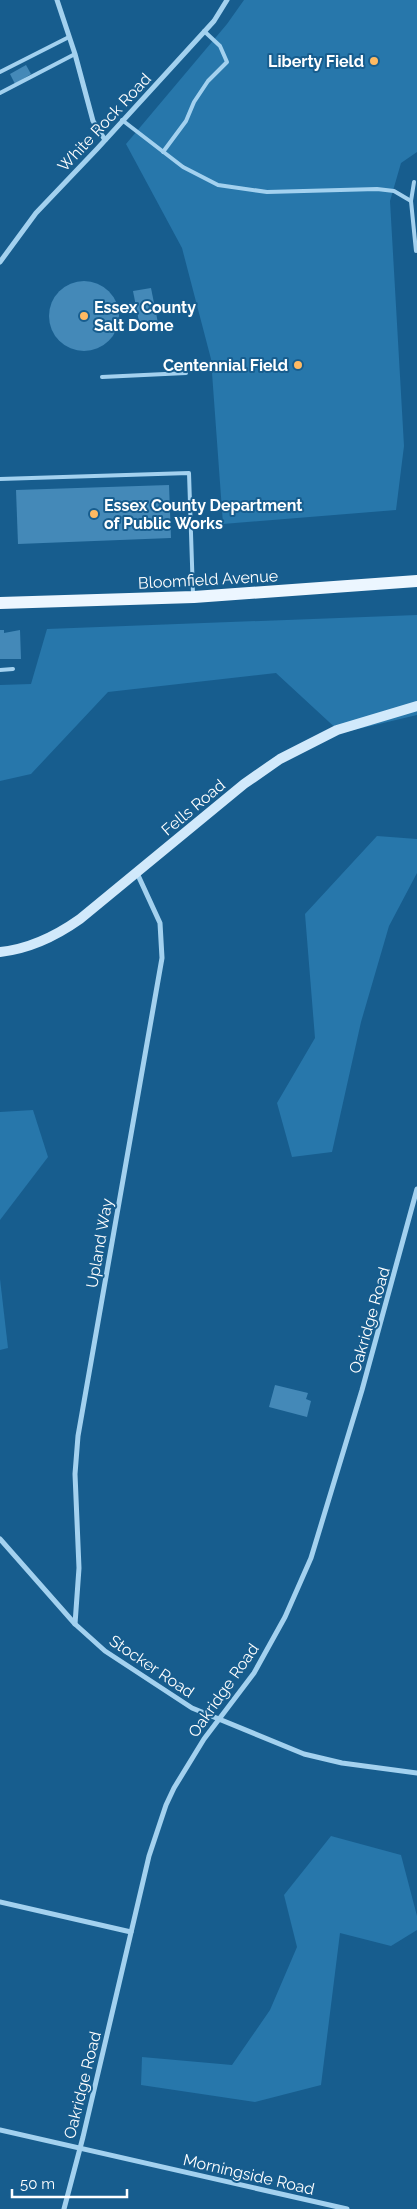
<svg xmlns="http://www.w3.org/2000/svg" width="417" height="2209" viewBox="0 0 417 2209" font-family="Raleway,sans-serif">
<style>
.green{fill:#2777ab}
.building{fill:#4489b8}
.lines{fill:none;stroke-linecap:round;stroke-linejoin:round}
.lane{stroke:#a3d1ef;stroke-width:4}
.street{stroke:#a3d1ef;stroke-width:5}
.secondary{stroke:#d1e9fb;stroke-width:10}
.primary{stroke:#ecf6ff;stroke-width:12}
.poi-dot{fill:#ffba62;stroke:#175d8e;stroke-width:2}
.labels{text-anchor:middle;stroke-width:4;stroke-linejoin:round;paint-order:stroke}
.poi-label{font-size:16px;font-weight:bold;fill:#fff;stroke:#175d8e;text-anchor:end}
.street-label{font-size:16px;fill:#fff;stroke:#175d8e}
</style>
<rect width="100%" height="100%" fill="#175d8e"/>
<g class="green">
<polygon points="244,0 417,0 417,152 401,163 390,201 404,446 396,510 223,524 211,359 182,248 126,144 227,24"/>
<polygon points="417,615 417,715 341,733 276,673 108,692 31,774 0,781 0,685 31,684 47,629"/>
<polygon points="377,836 417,839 417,873 389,926 361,1022 332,1152 292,1157 277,1103 315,1038 305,914"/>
<polygon points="33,1110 48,1157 0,1220 0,1112"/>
<polygon points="0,1279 8,1348 0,1350"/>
<polygon points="331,1836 401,1855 417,1916 417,1930 391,1946 340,1933 321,2085 255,2102 141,2085 142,2057 232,2065 270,2010 297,1947 284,1895"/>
</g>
<g class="building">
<polygon points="26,65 31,74 15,84 10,74"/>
<circle cx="84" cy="316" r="35"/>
<polygon points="151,288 159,328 141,332 133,291"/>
<polygon points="169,485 171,538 18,544 16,490"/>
<polygon points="0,630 4,630 4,633 20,630 21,659 0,659"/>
<polygon points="275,1385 308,1393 306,1399 311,1401 307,1417 269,1407"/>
</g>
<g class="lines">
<g class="lane">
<polyline points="0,72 69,37"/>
<polyline points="0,93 75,54"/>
<polyline points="122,120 183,167 218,185 267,192 377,189 394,191 411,201"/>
<polyline points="163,152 186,121 194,102 208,81 227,62 220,46 204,31"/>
<polyline points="414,182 411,201 416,251"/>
<polyline points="102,377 186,373"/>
<polyline points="0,479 189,473 193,594"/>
<polyline points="0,670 13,669"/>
</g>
<g class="street">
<polyline points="57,0 75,54 93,121 105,140"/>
<polyline points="0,262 36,213 97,149 214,21 227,0"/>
<polyline points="0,1539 75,1624 105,1651 192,1708 304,1754 342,1763 417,1773"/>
<polyline points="75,1624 79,1568 75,1474 78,1436 162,958 160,923 137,873"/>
<polyline points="0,1902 131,1932"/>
<polyline points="0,2130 347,2209"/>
<polyline points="64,2209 83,2137 149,1856 166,1805 174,1788 204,1739 254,1673 285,1617 311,1558 362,1390 417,1189"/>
</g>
<path class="secondary" d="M 0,952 C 29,949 56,936 80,919 L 244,784 L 280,759 L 337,730 L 417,706"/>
<polyline class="primary" points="0,603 194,597 417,581"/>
</g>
<g class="poi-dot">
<circle cx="374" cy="61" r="5"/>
<circle cx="84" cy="316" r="5"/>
<circle cx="298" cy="365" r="5"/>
<circle cx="94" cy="514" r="5"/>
</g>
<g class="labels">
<g class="poi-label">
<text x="364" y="67">Liberty Field</text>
<text x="94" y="313" text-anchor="start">Essex County<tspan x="94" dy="18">Salt Dome</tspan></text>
<text x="288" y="371">Centennial Field</text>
<text x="104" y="511" text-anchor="start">Essex County Department<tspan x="104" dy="18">of Public Works</tspan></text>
</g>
<g class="street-label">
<text transform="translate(104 122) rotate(-47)" y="6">White Rock Road</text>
<text transform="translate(208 579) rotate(-3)" y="6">Bloomfield Avenue</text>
<text transform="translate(193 807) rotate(-40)" y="6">Fells Road</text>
<text transform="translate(99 1243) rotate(-80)" y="6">Upland Way</text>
<text transform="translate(369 1320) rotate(-74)" y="6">Oakridge Road</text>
<text transform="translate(152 1666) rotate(34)" y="6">Stocker Road</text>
<text transform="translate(223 1690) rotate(-55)" y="6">Oakridge Road</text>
<text transform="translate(82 2085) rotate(-76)" y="6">Oakridge Road</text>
<text transform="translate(249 2174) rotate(13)" y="6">Morningside Road</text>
</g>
</g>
<path d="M12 2189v8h115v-8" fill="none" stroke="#ffffff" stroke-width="2.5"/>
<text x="20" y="2189" font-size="15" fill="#ffffff" stroke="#175d8e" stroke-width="4" paint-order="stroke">50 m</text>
</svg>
